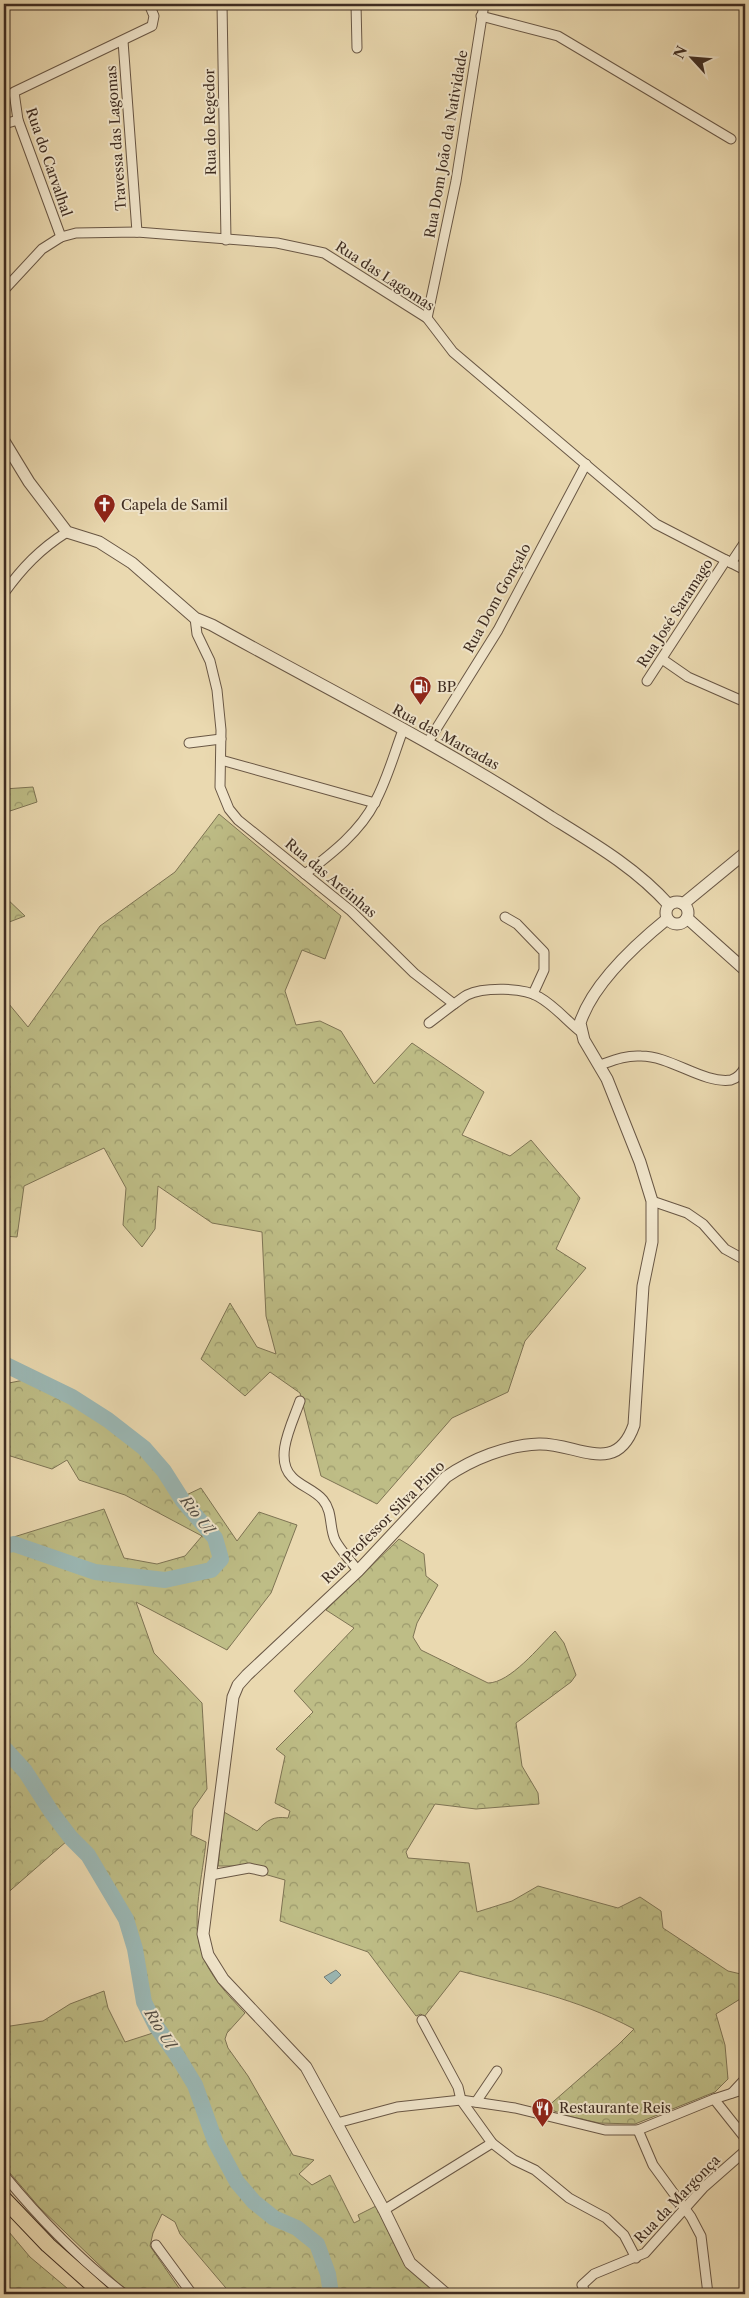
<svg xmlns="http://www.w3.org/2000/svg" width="749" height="2298" viewBox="0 0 749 2298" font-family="'Libre Caslon Text',serif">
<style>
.forest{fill:url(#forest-crowns);stroke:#7e7454}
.water{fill:#9bb8b5;stroke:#76807a}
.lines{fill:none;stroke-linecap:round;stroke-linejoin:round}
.river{stroke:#9bb8b5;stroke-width:16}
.minor-casing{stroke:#695745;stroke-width:11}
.tertiary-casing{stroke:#695745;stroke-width:13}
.trunk-casing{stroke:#3e2c21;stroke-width:17}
.minor{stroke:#f1e6cc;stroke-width:9}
.tertiary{stroke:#f1e6cc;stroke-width:11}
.trunk{stroke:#ead9b0;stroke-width:15}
.labels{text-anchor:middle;stroke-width:4;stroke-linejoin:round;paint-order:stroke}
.street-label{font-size:14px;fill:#3e2c21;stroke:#f1e6cc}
.poi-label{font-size:14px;fill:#3e2c21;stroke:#f1e6cc;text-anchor:start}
.water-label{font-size:15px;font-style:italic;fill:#554f46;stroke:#f1e6cc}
</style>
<defs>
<pattern id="forest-crowns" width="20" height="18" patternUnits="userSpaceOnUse" patternTransform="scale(1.25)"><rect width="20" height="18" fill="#bebd86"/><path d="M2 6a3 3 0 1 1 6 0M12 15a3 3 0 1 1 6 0" fill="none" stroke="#9c9a6d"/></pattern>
</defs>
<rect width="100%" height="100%" fill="#ead9b0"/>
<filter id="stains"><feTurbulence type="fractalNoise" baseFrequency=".004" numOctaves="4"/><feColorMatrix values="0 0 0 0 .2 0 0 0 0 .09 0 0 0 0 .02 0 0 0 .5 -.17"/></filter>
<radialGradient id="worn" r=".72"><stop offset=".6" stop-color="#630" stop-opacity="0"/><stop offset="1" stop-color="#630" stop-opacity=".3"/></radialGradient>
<g class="forest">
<polygon points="33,787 37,802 4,813 4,789"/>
<polygon points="219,814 341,916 325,959 302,950 285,991 296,1025 320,1021 341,1031 374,1084 412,1043 484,1092 462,1135 510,1156 531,1140 580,1198 556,1249 586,1268 525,1341 508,1392 452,1418 377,1504 321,1476 300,1393 270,1372 245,1396 201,1359 230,1303 257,1347 276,1354 266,1316 262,1232 212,1223 158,1186 155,1229 142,1247 123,1225 126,1188 104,1148 24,1186 17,1237 4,1236 4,998 28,1027 100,926 175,872"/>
<polygon points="4,896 25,916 4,924"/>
<path d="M 4,1379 L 9,1383 L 29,1379 C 91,1413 140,1438 180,1498 L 201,1488 L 237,1541 L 259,1512 L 297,1525 L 271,1593 L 227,1650 L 136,1602 L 154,1653 L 202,1703 L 207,1789 L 193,1809 L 191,1835 L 206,1842 C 203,1873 191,1920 201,1950 C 208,1975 228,1995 245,2013 L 227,2033 L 225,2039 L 228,2048 L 248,2076 L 293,2155 L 314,2160 L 299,2174 L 312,2185 L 330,2175 L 354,2223 L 360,2220 L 358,2215 L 376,2206 L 400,2256 L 415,2274 L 440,2294 L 334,2294 L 331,2276 L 318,2242 L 294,2223 L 274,2215 L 241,2184 L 227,2160 L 191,2070 L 158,2024 L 146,2001 L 140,1954 L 131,1923 L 110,1885 L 75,1834 L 4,1896 L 4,1540 L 104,1509 L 124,1558 L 157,1564 L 185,1556 L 202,1536 L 125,1495 L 79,1480 L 67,1460 L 52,1469 L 4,1454 Z"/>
<path d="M 399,1539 L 424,1554 L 426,1576 L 438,1585 L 417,1623 L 413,1637 L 421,1650 L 488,1683 C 510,1683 539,1647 555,1631 L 564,1643 L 576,1675 L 571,1682 L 516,1723 L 522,1766 L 538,1793 L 539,1804 L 476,1809 L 435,1804 L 406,1852 L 408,1858 L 469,1863 L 477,1912 L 512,1901 L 538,1886 L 618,1908 L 640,1897 L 661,1911 L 663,1928 L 728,1971 L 745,1975 L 745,1996 L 716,2014 L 725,2045 L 728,2079 L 715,2092 L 635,2124 L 599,2123 L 568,2116 L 546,2108 L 618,2045 L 634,2029 C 576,1998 522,1988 460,1971 L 424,2017 L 421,2014 L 416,2016 L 368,1952 L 280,1921 L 285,1880 L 264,1874 L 257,1866 L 218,1866 L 224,1812 L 257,1831 C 267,1820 273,1816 288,1818 L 290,1811 L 275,1803 L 285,1756 L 276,1749 L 313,1712 L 294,1691 L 354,1628 L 326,1610 Z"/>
<polygon points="104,1991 108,2008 125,2042 156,2032 191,2088 206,2127 231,2182 254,2207 270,2221 295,2231 315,2251 324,2279 326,2294 231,2294 180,2234 175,2222 162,2214 153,2233 150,2246 183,2294 134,2294 119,2284 39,2207 4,2166 4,2027 43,2021 70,2004"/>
<polygon points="4,2226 30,2257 74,2294 4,2294"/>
</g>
<polygon class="water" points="336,1970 341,1975 331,1984 324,1977"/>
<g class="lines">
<g class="river">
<polyline points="4,1364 72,1397 108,1420 144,1448 164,1471 183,1501 215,1538 221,1559 211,1570 165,1580 95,1572 14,1544 4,1546"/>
<polyline points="4,1748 25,1771 52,1813 71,1838 88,1855 126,1919 135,1949 144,2002 156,2026 176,2054 195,2085 215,2141 237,2182 254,2202 274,2218 297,2228 317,2244 328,2274 331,2294"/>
</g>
<defs>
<g id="minor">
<polyline points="222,4 226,240"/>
<polyline points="356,4 357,48"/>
<polyline points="481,16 558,36 731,139"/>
<polyline points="123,41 137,232"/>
<polyline points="4,124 18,120"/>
<polyline points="61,237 18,120 14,92 152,26 154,16 149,4"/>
<polyline points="4,290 42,249 61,237 76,233 137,232 277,243 324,253 427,318 453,352 656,524 745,570"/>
<polyline points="427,318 456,181 484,4"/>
<polyline points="731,563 745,542"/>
<path d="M 4,593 C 22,568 40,549 67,532"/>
<path d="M 195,618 L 197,634 L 210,661 L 217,690 L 221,730 L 220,787 L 229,809 L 238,820 L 351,911 L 414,973 L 454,1004 C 459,1001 463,997 467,995 C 483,987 524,987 539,997 C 555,1006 567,1021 581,1032"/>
<polyline points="662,659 688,677 745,702"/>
<polyline points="647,681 726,560"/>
<polyline points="428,742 498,630 586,464"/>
<polyline points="189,743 221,739"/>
<polyline points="221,760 375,803"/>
<path d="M 305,874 C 331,854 360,832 375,802 C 387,780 394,754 403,730"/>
<polyline points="505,917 517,924 544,952 544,970 533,994"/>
<polyline points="429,1023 454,1004"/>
<path d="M 600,1065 C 614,1060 626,1055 641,1056 C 671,1056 703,1084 731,1080 C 738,1078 742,1073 745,1067"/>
<polyline points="652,1201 687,1213 703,1224 725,1249 745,1260"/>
<path d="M 300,1401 C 293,1422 273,1458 292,1477 C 300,1486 315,1490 323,1500 C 333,1512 329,1527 335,1540 C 340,1550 351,1561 358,1571"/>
<polyline points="211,1875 249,1868 263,1871"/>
<polyline points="422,2020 458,2087 461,2100 492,2143 514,2160 535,2170 569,2198 606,2218 624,2235 636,2258"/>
<polyline points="732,2093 745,2079"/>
<polyline points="714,2099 745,2138"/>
<polyline points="476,2102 497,2071"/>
<polyline points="337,2123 397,2107 461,2100 515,2108 605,2130 638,2130 714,2099 745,2089"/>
<polyline points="638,2130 653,2165 691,2217 701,2236 708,2294"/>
<path d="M 4,2175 C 40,2219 79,2259 124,2294"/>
<polyline points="384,2210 492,2143"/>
<polyline points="156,2245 192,2294"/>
<polyline points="586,2294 582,2285 594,2274 645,2253 704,2187 745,2151"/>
</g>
<g id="tertiary">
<path d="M 4,441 L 29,482 L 67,532 L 99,542 L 132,563 L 195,618 L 212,625 C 325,688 442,746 551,817 C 593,843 636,868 669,905"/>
<circle cx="677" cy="913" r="11"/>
<polyline points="683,904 745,853"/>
<polyline points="687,918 745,970"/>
<path d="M 446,2294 L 410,2263 L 384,2210 L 306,2067 L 223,1979 L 208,1955 L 203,1934 L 233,1697 L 238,1685 L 247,1675 L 358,1571 L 446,1477 C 472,1459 507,1445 539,1444 C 577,1443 616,1477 634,1425 L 643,1286 L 652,1242 L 652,1201 L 640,1162 L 607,1079 L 584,1040 L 580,1023 C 593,983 635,945 667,919"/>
</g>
<polyline id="trunk" points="4,2199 48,2245 103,2294"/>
</defs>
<use href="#minor" class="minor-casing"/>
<use href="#tertiary" class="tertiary-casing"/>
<use href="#trunk" class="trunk-casing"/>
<use href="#minor" class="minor"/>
<use href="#tertiary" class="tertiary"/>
<use href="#trunk" class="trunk"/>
</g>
<defs>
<symbol id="church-pin" viewBox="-11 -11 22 30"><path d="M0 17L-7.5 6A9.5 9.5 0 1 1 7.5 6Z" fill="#8f2418" stroke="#f1e6cc"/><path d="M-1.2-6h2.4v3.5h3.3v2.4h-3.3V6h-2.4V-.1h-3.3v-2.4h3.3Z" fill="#fff"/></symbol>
<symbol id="fuel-pin" viewBox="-11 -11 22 30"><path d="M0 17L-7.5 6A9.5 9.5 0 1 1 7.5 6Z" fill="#8f2418" stroke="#f1e6cc"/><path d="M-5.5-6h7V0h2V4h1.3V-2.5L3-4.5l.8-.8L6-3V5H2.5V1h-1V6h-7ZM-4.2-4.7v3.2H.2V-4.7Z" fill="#fff"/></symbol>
<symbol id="restaurant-pin" viewBox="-11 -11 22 30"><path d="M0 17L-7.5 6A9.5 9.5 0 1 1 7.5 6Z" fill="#8f2418" stroke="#f1e6cc"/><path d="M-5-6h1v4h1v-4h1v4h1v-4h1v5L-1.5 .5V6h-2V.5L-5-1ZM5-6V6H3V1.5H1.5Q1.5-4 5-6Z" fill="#fff"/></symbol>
</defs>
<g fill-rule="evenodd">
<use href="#church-pin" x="92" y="492" width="25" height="34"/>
<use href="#fuel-pin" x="408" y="674" width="25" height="34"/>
<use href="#restaurant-pin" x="530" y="2096" width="25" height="34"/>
</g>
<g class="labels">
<g class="street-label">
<text transform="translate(210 122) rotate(-91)" y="5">Rua do Regedor</text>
<text transform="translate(116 138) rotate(-94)" y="5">Travessa das Lagomas</text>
<text transform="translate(446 144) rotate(-80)" y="5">Rua Dom João da Natividade</text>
<text transform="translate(49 162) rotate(71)" y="5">Rua do Carvalhal</text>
<text transform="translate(385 276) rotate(33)" y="5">Rua das Lagomas</text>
<text transform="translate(497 598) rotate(-61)" y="5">Rua Dom Gonçalo</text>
<text transform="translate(675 613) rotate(-57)" y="5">Rua José Saramago</text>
<text transform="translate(446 737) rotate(29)" y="5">Rua das Marcadas</text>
<text transform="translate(331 878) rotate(40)" y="5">Rua das Areinhas</text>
<text transform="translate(383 1522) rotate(-45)" y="5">Rua Professor Silva Pinto</text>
<text transform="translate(677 2199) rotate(-46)" y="5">Rua da Margonça</text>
</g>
<g class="poi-label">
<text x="121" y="510">Capela de Samil</text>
<text x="437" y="692">BP</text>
<text x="559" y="2113">Restaurante Reis</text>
</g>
<g class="water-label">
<text transform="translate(197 1515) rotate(52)" y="5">Rio Ul</text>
<text transform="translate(160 2029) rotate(58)" y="5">Rio Ul</text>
</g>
</g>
<rect width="749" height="2298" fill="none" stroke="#ead9b0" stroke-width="20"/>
<rect x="5" y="5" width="739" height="2288" fill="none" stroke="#3e2c21" stroke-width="2.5"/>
<rect x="10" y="10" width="729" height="2278" fill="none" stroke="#3e2c21"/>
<g transform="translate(692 58) rotate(296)" stroke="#f1e6cc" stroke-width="4" paint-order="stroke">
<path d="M0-4L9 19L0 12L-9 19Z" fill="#3e2c21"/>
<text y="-8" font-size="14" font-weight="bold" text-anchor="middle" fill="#3e2c21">N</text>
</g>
<rect width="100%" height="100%" filter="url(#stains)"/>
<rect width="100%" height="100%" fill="url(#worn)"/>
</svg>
